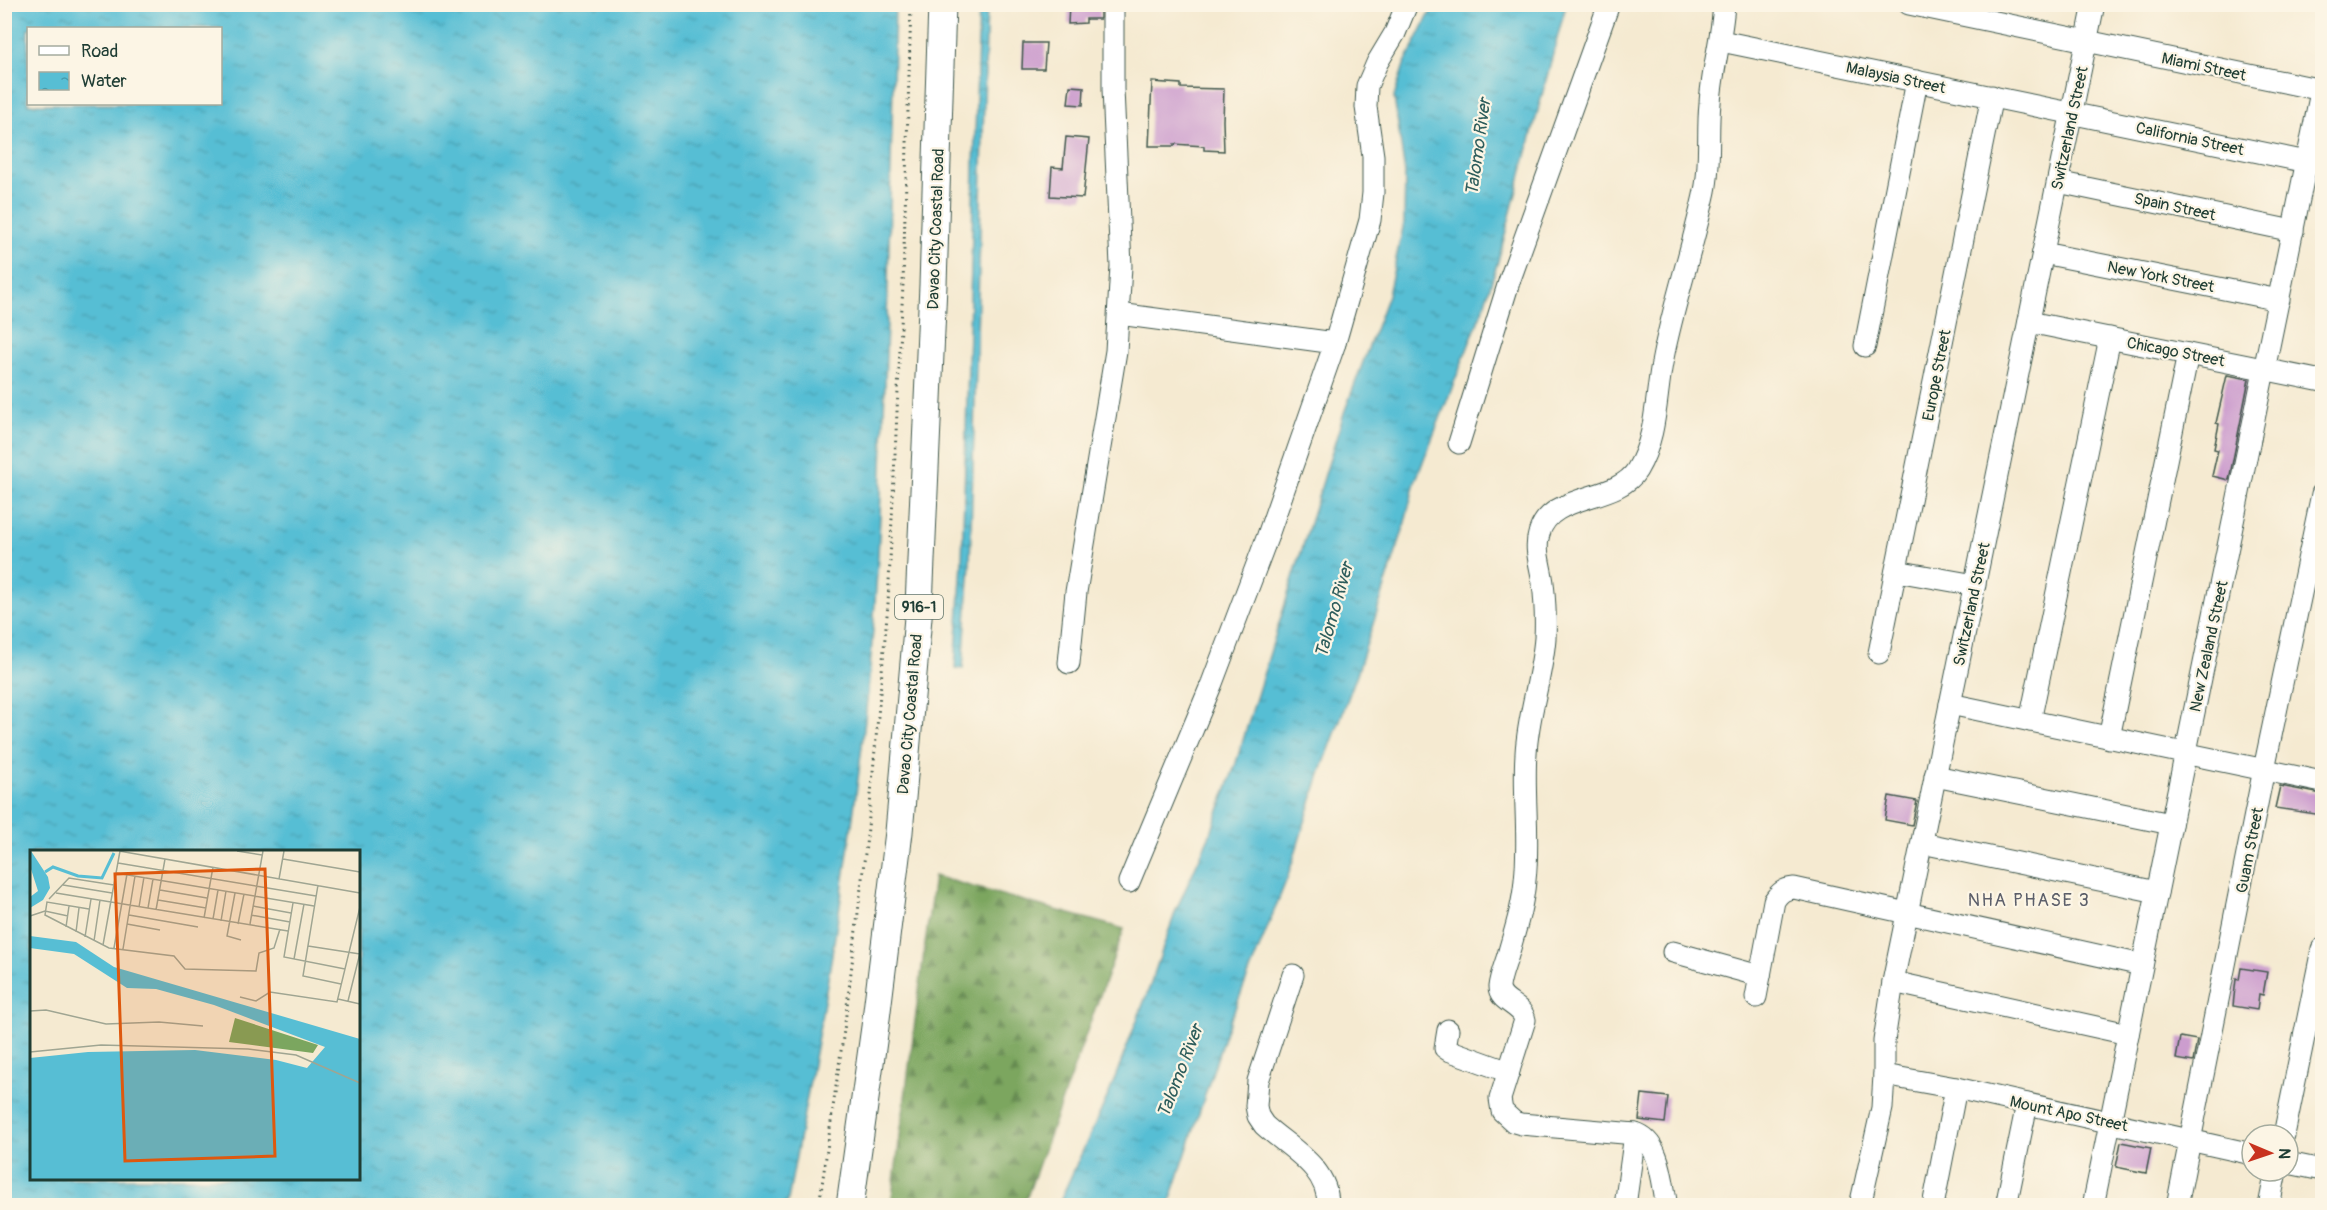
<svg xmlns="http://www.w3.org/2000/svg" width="2327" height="1210" viewBox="0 0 2327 1210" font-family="Pangolin,sans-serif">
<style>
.forest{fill:url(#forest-firs);stroke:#4d724a;stroke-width:1.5}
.water{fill:url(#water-ripples);stroke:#3b7e84;stroke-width:1.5;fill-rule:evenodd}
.building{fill:#cc9dce}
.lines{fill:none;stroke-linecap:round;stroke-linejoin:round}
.minor-casing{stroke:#3f574c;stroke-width:23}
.major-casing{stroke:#3f574c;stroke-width:29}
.path{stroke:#3f574c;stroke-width:3;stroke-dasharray:1.5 4.5;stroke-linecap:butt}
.minor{stroke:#fff;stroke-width:21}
.major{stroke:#fff;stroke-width:27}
.labels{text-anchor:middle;stroke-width:4.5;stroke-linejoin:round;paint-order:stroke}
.shield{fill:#fcf5e5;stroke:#617469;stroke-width:1.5}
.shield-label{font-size:15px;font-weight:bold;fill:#1f3d34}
.street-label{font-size:16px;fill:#1f3d34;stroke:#fcf5e5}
.water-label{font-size:18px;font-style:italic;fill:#2d5d5c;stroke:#fcf5e5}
.neighbourhood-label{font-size:18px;letter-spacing:1.5px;fill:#5c5f6a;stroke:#fcf5e5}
.inset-river{fill:none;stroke:#57bed4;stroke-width:3}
.inset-road{fill:none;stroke:#9fa592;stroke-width:1.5}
.view{fill:#de580e;fill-opacity:0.15;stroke:#de580e;stroke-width:3}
.inset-edge{fill:none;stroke:#1f3d34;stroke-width:3}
</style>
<defs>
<pattern id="forest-firs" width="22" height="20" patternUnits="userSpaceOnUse" patternTransform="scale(1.5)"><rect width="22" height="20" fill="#7ba65f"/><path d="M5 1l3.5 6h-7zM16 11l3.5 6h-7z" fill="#64884f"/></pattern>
<pattern id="water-ripples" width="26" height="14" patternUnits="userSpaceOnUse" patternTransform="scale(1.5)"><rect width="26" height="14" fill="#57bed4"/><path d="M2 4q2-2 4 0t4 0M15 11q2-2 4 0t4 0" fill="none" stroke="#479cad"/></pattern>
</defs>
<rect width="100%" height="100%" fill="#fcf5e5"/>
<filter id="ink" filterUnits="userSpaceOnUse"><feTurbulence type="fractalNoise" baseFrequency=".0167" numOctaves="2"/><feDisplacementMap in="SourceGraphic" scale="12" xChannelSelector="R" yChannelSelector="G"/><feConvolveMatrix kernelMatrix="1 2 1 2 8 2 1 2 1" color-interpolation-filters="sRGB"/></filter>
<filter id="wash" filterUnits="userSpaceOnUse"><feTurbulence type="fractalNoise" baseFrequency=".008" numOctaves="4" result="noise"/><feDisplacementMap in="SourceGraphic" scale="24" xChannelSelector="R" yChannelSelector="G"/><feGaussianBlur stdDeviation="1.35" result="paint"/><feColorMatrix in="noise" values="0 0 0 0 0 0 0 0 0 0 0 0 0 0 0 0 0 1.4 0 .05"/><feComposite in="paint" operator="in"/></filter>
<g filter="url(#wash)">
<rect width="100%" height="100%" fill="#f5ead1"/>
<polygon class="forest" points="934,876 1124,929 1024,1205 891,1205"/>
<g class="water">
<path d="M 5,4 L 895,5 C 893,110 890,215 887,320 C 883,454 879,587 865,720 C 847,883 817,1045 787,1205 L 5,1205 ZM 28,28 L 220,28 L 220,104 L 28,104 ZM 32,852 L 358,852 L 358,1178 L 32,1178 Z"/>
<polygon points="987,4 970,563 963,669 955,668 962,563 979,5"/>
<polygon points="1434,5 1566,5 1498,261 1483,309 1415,482 1403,530 1357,674 1320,774 1288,876 1226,1031 1169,1205 1058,1205 1110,1091 1150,986 1176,910 1212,830 1236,763 1344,413 1388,295 1404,223 1405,173 1394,97 1404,65"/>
</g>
<g id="blocks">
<g class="building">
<polygon points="1069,4 1100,4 1100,19 1086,19 1086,23 1068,24"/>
<polygon points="1023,43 1046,43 1044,69 1022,69"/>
<polygon points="1152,82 1181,84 1181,88 1224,89 1223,121 1224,151 1204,150 1204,146 1174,144 1174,146 1149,146"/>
<polygon points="1070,86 1084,87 1083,105 1068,104"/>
<polygon points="1066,137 1089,139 1083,198 1050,196 1052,167 1063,168"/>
<polygon points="2227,375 2249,379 2229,480 2212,476 2218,450 2214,449 2219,424 2216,423"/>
<polygon points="2280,786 2322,794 2322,815 2275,808"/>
<polygon points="1889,796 1917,801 1912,825 1885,820"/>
<polygon points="2241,968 2267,972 2263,995 2259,994 2257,1010 2233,1006 2236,979 2239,980"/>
<polygon points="2180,1037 2197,1040 2193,1062 2176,1059"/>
<polygon points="1642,1094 1668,1097 1665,1123 1639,1120"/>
<polygon points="2121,1142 2151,1148 2146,1173 2116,1167"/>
</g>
</g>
</g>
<g filter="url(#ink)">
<use href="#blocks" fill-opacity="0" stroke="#3f574c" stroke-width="1.5"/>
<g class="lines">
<defs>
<g id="minor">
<polyline points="1909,4 2322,90"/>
<polyline points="1721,41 2307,162"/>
<polyline points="2058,182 2293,231"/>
<polyline points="2043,253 2279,300"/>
<polyline points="1119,314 1335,343"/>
<polyline points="2029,322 2322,381"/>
<polyline points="1865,346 1917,81"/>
<polyline points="1459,443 1509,282 1609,4"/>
<polyline points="1896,571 1975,585"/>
<polyline points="1879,653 1992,96"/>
<polyline points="1069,663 1076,592 1116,351 1121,266 1113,89 1113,4"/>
<polyline points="1950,704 2322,782"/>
<polyline points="2030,721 2110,338"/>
<polyline points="2109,738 2188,354"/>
<polyline points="1935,776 2171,824"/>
<polyline points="1922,843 2157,892"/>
<polyline points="1129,882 1212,683 1267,538 1335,343 1370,220 1373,193 1373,156 1366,107 1367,86 1377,63 1395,33 1407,4"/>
<polyline points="1673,952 1760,976"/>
<path d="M 1293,975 L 1258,1081 L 1256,1106 L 1258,1116 L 1264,1125 C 1289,1148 1329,1167 1328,1206"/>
<polyline points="1893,982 2128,1034"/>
<path d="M 1756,997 L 1774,901 C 1780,892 1784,889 1794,888 L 2142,965"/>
<polyline points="1448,1030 1445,1048 1448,1050 1509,1072"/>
<polyline points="1884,1075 1956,1088 2252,1154"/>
<polyline points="2284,1135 2322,949"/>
<polyline points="2288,1163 2322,1170"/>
<polyline points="1625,1206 1635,1134"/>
<path d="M 1667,1206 C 1662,1183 1661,1141 1635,1134 L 1521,1124 L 1514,1122 L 1502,1111 L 1500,1099 L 1525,1020 C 1522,1004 1499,1003 1499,987 C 1500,977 1505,965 1508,955 C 1515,930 1523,906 1525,880 C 1530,838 1523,795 1526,753 C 1528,714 1542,677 1545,638 C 1546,620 1545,601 1543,583 C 1541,566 1534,550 1539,534 C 1549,492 1617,503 1637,470 C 1658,435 1655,396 1663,358 C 1674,302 1693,247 1705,191 C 1711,162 1707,132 1710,103 C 1712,70 1722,38 1724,4"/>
<polyline points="1860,1206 1882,1108 1884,1075 1884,1041 1893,982 2094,4"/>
<polyline points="1933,1206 1956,1088"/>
<polyline points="2006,1206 2027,1104"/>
<polyline points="2093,1206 2322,87"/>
<polyline points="2177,1206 2264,769 2322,494"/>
<polyline points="2269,1206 2276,1171"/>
</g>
<polyline id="major" points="850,1206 875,1027 899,832 919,606 933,285 942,4"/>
</defs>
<use href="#minor" class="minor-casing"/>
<use href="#major" class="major-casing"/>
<polyline class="path" points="819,1206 845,1023 868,828 888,604 903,284 911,4"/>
<use href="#minor" class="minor"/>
<use href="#major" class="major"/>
</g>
</g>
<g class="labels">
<rect class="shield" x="895" y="595" width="48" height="24" rx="4.5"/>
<g class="shield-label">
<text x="919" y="612">916-1</text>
</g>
<g class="street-label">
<text transform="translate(2204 66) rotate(12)" y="6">Miami Street</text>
<text transform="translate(1896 77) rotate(12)" y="6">Malaysia Street</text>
<text transform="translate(2069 128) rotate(-78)" y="6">Switzerland Street</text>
<text transform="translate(2190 138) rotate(12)" y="6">California Street</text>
<text transform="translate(2175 206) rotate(12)" y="6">Spain Street</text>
<text transform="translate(935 229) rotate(-88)" y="6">Davao City Coastal Road</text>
<text transform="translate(2161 276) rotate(11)" y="6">New York Street</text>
<text transform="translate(2176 351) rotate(11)" y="6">Chicago Street</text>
<text transform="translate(1936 375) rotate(-79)" y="6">Europe Street</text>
<text transform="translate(1971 604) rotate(-78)" y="6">Switzerland Street</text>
<text transform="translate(2208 646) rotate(-78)" y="6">New Zealand Street</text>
<text transform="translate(909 714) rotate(-85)" y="6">Davao City Coastal Road</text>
<text transform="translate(2249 850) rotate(-79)" y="6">Guam Street</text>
<text transform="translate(2069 1113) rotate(12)" y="6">Mount Apo Street</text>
</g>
<g class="water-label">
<text transform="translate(1478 147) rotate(-82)" y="6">Talomo River</text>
<text transform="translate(1334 610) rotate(-74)" y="6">Talomo River</text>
<text transform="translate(1180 1071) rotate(-69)" y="6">Talomo River</text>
</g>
<g class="neighbourhood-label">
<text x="2029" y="906">NHA PHASE 3</text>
</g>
</g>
<g transform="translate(30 850)">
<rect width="330" height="330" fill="#f5ead1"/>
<path d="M 205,168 L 288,195 L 283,203 L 199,192 Z" fill="#7ba65f"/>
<path d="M 1,1 L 18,27 L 20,38 L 13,50 L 0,58 L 0,47 L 8,41 L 0,16 ZM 0,86 L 46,92 L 84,117 L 330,189 L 330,329 L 0,329 L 0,208 L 58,202 L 165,200 L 246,210 L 277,218 L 295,197 L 184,155 L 126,139 L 97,138 L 44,104 L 0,98 Z" fill="#57bed4"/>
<path class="inset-river" d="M 15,22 L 23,17 L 48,26 L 72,28 L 84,3"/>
<path class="inset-road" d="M 89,1 L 330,43M 207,1 L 232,5M 253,9 L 330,22M 88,13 L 286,46M 86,23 L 284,56M 249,29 L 254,1M 33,35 L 82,43M 288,35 L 273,126 L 311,134M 130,40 L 177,48M 26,43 L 258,81M 205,43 L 197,86 L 211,90M 19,49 L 39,28 L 84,35M 128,50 L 176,58M 263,53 L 254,107 L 315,119M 223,56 L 261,63M 109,57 L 114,27M 118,58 L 123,29M 59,59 L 17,52 L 15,65 L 79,98 L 144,106 L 155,119 L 226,121 L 229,103 L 244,98 L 250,79M 126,60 L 135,9M 99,65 L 168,77M 221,65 L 260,72M 0,66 L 15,61 L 38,66M 174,68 L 183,17M 183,69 L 188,40M 191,71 L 196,41M 97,74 L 130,80M 208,74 L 214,44M 220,74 L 233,1M 36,77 L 39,56M 46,82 L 49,58M 55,87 L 61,49M 64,91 L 70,50M 73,95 L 90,1M 278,96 L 330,104M 84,98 L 97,24M 93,99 L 105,26M 264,109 L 274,54M 210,147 L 226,151 L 240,142 L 307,152 L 330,57M 308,149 L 330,154M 318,151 L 330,103M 0,161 L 16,160 L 76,174 L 129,172 L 173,176M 0,202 L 71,195 L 218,199 L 266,205 L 330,233"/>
<path class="view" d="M 235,19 L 245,306 L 95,311 L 85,24 Z"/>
<rect width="330" height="330" class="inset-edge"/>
</g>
<rect width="2327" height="1210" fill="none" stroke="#fcf5e5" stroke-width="24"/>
<rect x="27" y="27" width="195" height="78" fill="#fcf5e5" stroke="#a4ab9e" stroke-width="1.5"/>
<rect x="39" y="46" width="30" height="9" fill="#ffffff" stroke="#a4ab9e" stroke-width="1.5"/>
<text x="81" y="57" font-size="18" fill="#1f3d34">Road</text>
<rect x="39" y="72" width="30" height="18" fill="url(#water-ripples)" stroke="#a4ab9e" stroke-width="1.5"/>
<text x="81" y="87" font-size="18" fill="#1f3d34">Water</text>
<g transform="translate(2270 1153) rotate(92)"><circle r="28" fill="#fcf5e5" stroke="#a4ab9e" stroke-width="1.5"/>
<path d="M0-4.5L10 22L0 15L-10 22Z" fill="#c8321e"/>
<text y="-9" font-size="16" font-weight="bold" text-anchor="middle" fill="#1f3d34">N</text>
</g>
</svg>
